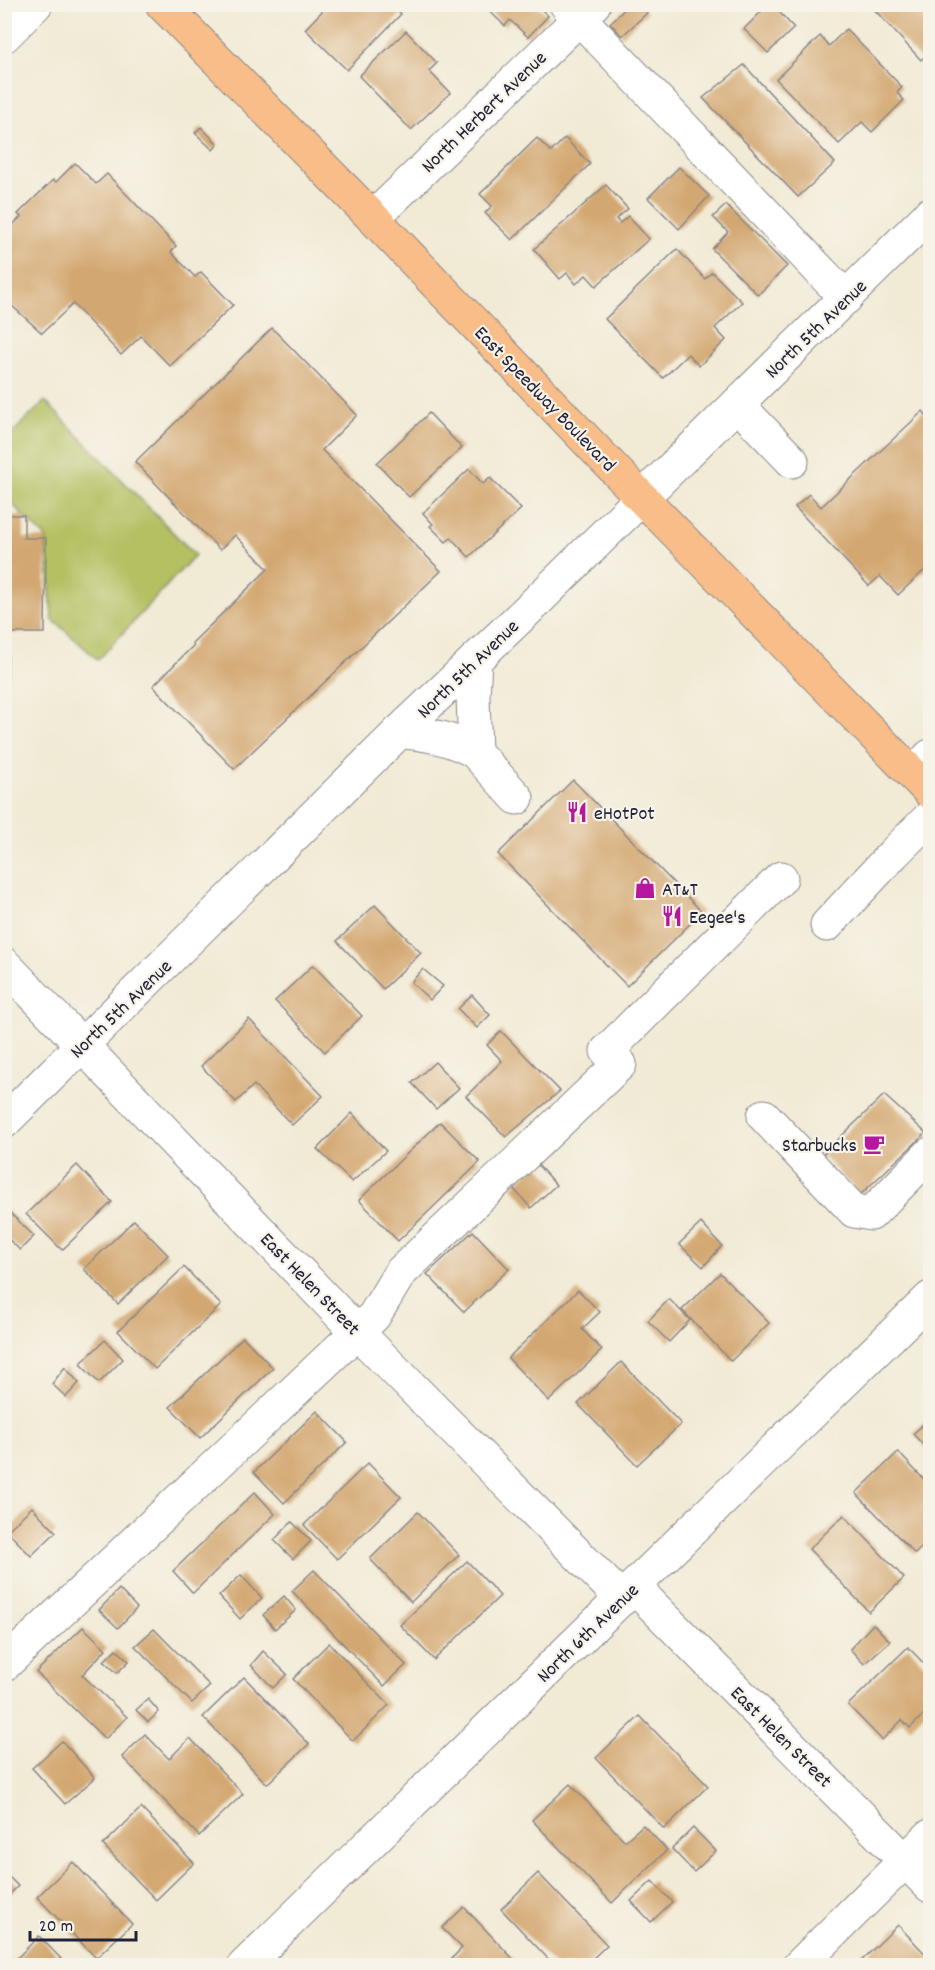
<svg xmlns="http://www.w3.org/2000/svg" width="935" height="1970" viewBox="0 0 935 1970" font-family="Dekko,sans-serif">
<style>
.green{fill:#b4c062;stroke:#6b714e;stroke-width:1.5}
.building{fill:#d3a771}
.lines{fill:none;stroke-linecap:round;stroke-linejoin:round}
.minor-casing{stroke:#8a8688;stroke-width:35}
.major-casing{stroke:#8a8688;stroke-width:35}
.minor{stroke:#fff;stroke-width:33}
.major{stroke:#f8bd88;stroke-width:33}
.labels{text-anchor:middle;stroke-width:4.5;stroke-linejoin:round;paint-order:stroke}
.street-label{font-size:20px;fill:#22223b;stroke:#f7f3e8}
.poi-label{font-size:20px;fill:#22223b;stroke:#f7f3e8;text-anchor:start}
</style>
<rect width="100%" height="100%" fill="#f7f3e8"/>
<filter id="ink" filterUnits="userSpaceOnUse"><feTurbulence type="fractalNoise" baseFrequency=".0167" numOctaves="2"/><feDisplacementMap in="SourceGraphic" scale="12" xChannelSelector="R" yChannelSelector="G"/><feConvolveMatrix kernelMatrix="1 2 1 2 8 2 1 2 1" color-interpolation-filters="sRGB"/></filter>
<filter id="wash" filterUnits="userSpaceOnUse"><feTurbulence type="fractalNoise" baseFrequency=".008" numOctaves="4" result="noise"/><feDisplacementMap in="SourceGraphic" scale="24" xChannelSelector="R" yChannelSelector="G"/><feGaussianBlur stdDeviation="1.35" result="paint"/><feColorMatrix in="noise" values="0 0 0 0 0 0 0 0 0 0 0 0 0 0 0 0 0 1.4 0 .05"/><feComposite in="paint" operator="in"/></filter>
<g filter="url(#wash)">
<rect width="100%" height="100%" fill="#f1ead5"/>
<polygon class="green" points="45,401 195,555 98,660 52,619 46,538 5,497 5,440"/>
<g id="blocks">
<g class="building">
<polygon points="329,4 391,4 401,14 347,70 305,29"/>
<polygon points="482,4 536,4 548,16 528,37 510,20 505,26"/>
<polygon points="630,4 639,4 647,13 622,36 610,23"/>
<polygon points="769,4 772,4 794,28 768,53 744,29"/>
<polygon points="869,4 926,4 930,9 930,51 921,60"/>
<polygon points="846,29 902,87 897,93 904,100 872,132 862,122 839,144 776,79 820,36 829,46"/>
<polygon points="406,31 437,63 429,71 450,93 411,130 359,76"/>
<polygon points="744,65 835,163 798,197 703,98"/>
<polygon points="201,127 218,144 213,150 195,133"/>
<polygon points="537,138 551,152 565,138 590,164 512,240 485,213 492,206 480,194"/>
<polygon points="75,163 96,184 107,174 176,246 171,252 195,277 201,272 233,305 170,366 141,336 121,355 73,304 42,333 11,305 4,311 4,230 8,226 9,228 21,217 18,214 53,180 56,182"/>
<polygon points="679,167 709,196 679,229 648,198"/>
<polygon points="606,185 628,209 616,219 620,223 628,216 649,239 596,286 586,275 576,284 567,273 560,279 534,249"/>
<polygon points="726,205 787,266 758,295 712,249 728,232 713,217"/>
<polygon points="677,249 705,279 712,272 742,302 715,328 726,340 699,366 688,354 663,378 605,319"/>
<polygon points="272,328 357,415 322,450 441,571 234,769 153,686 194,645 192,643 268,569 235,535 220,550 135,462"/>
<polygon points="923,411 930,420 930,565 898,595 880,576 869,586 795,507 809,494 821,507"/>
<polygon points="429,413 462,448 409,497 377,463"/>
<polygon points="469,469 483,484 490,478 521,509 469,557 451,538 446,542 430,526 433,524 423,513"/>
<polygon points="4,515 24,515 24,538 46,538 45,633 8,633 7,724 4,724"/>
<polygon points="573,780 702,912 627,986 498,854"/>
<polygon points="375,905 421,953 383,989 337,941"/>
<polygon points="313,965 362,1016 325,1052 275,1001"/>
<polygon points="423,969 443,986 430,1000 411,982"/>
<polygon points="472,995 490,1015 477,1028 458,1009"/>
<polygon points="249,1019 323,1096 292,1125 254,1085 236,1102 201,1066"/>
<polygon points="501,1031 560,1091 506,1137 466,1096 502,1061 487,1045"/>
<polygon points="435,1062 459,1088 436,1109 412,1083"/>
<polygon points="884,1095 926,1133 860,1195 822,1155"/>
<polygon points="352,1113 386,1151 352,1182 317,1149"/>
<polygon points="440,1122 480,1162 398,1241 359,1200"/>
<polygon points="537,1164 556,1185 531,1208 512,1187"/>
<polygon points="77,1165 112,1202 62,1250 26,1214"/>
<polygon points="6,1209 34,1236 20,1250 4,1235"/>
<polygon points="134,1220 168,1255 118,1304 84,1269"/>
<polygon points="701,1223 722,1246 703,1267 679,1244"/>
<polygon points="473,1231 509,1269 464,1312 427,1274"/>
<polygon points="184,1267 221,1305 155,1369 118,1331"/>
<polygon points="720,1273 769,1323 731,1361 682,1310"/>
<polygon points="578,1290 600,1312 582,1329 602,1350 549,1401 508,1358"/>
<polygon points="669,1299 690,1320 669,1342 648,1321"/>
<polygon points="243,1337 273,1368 200,1438 170,1407"/>
<polygon points="105,1340 123,1359 99,1383 80,1364"/>
<polygon points="621,1362 681,1424 637,1465 578,1404"/>
<polygon points="65,1367 79,1383 66,1397 52,1384"/>
<polygon points="317,1411 347,1442 284,1503 254,1472"/>
<polygon points="930,1417 930,1452 913,1434"/>
<polygon points="898,1452 930,1486 930,1539 915,1554 856,1493"/>
<polygon points="368,1463 401,1497 337,1559 304,1525"/>
<polygon points="255,1492 275,1514 193,1593 173,1571"/>
<polygon points="32,1507 56,1532 31,1556 7,1531"/>
<polygon points="418,1512 459,1555 411,1602 370,1559"/>
<polygon points="844,1515 904,1578 869,1612 809,1549"/>
<polygon points="292,1522 311,1541 293,1559 274,1540"/>
<polygon points="467,1561 500,1596 434,1660 400,1625"/>
<polygon points="314,1570 406,1665 384,1686 292,1591"/>
<polygon points="241,1575 262,1598 240,1619 219,1596"/>
<polygon points="119,1589 137,1608 118,1628 99,1610"/>
<polygon points="284,1596 296,1610 275,1629 263,1615"/>
<polygon points="873,1624 890,1641 864,1664 850,1649"/>
<polygon points="83,1627 106,1649 82,1675 127,1717 105,1739 36,1672"/>
<polygon points="154,1629 210,1686 192,1703 135,1646"/>
<polygon points="329,1643 389,1705 353,1741 293,1679"/>
<polygon points="908,1647 930,1670 930,1708 910,1728 902,1720 882,1740 848,1705"/>
<polygon points="116,1649 129,1661 117,1673 104,1661"/>
<polygon points="263,1651 287,1674 273,1688 251,1665"/>
<polygon points="244,1677 309,1744 267,1784 203,1717"/>
<polygon points="148,1699 159,1712 148,1722 136,1710"/>
<polygon points="640,1716 708,1786 664,1829 596,1758"/>
<polygon points="145,1734 169,1759 190,1738 243,1794 199,1836 122,1757"/>
<polygon points="62,1741 95,1778 65,1804 32,1768"/>
<polygon points="570,1784 625,1841 643,1825 667,1850 612,1903 532,1820"/>
<polygon points="141,1808 194,1863 156,1900 103,1845"/>
<polygon points="693,1828 716,1851 694,1872 672,1849"/>
<polygon points="73,1862 132,1924 96,1958 37,1897"/>
<polygon points="5,1873 18,1886 5,1899"/>
<polygon points="538,1873 607,1945 590,1961 595,1966 555,1966 501,1909"/>
<polygon points="652,1881 672,1902 651,1922 631,1901"/>
<polygon points="464,1907 520,1966 444,1966 462,1948 442,1928"/>
<polygon points="898,1925 930,1959 930,1966 856,1966"/>
<polygon points="39,1936 68,1966 9,1966"/>
</g>
</g>
</g>
<g filter="url(#ink)">
<use href="#blocks" fill-opacity="0" stroke="#8a8688" stroke-width="1.5"/>
<g class="lines">
<defs>
<g id="minor">
<polyline points="566,4 846,298"/>
<polyline points="4,36 36,4"/>
<polyline points="373,218 594,4"/>
<polyline points="737,404 792,461"/>
<polyline points="475,660 473,697 475,752"/>
<path d="M 399,732 C 427,733 451,738 475,752 L 517,798"/>
<polyline points="913,774 930,756"/>
<polyline points="827,925 894,853 930,817"/>
<polyline points="4,964 357,1332 622,1599"/>
<polyline points="607,1051 781,878"/>
<polyline points="764,1116 854,1211 871,1214 930,1154"/>
<polyline points="4,1122 399,732 534,604 930,214"/>
<polyline points="634,1587 930,1886"/>
<polyline points="4,1665 374,1316 400,1273 620,1064"/>
<polyline points="244,1966 930,1298"/>
<polyline points="799,1966 930,1836"/>
</g>
<polyline id="major" points="162,4 373,218 642,498 930,792"/>
</defs>
<use href="#minor" class="minor-casing"/>
<use href="#major" class="major-casing"/>
<use href="#minor" class="minor"/>
<use href="#major" class="major"/>
</g>
</g>
<defs>
<symbol id="restaurant-bare" viewBox="-9 -9 18 18"><path d="M-5-6h1v4h1v-4h1v4h1v-4h1v5L-1.5 .5V6h-2V.5L-5-1ZM5-6V6H3V1.5H1.5Q1.5-4 5-6Z" fill="#b5179e" stroke="#f7f3e8" stroke-width="2.5" paint-order="stroke"/></symbol>
<symbol id="shop-bare" viewBox="-9 -9 18 18"><path d="M-5-2.5h2.3a2.7 3.5 0 0 1 5.4 0H5L5.5 6h-11ZM-1.5-2.5h3a1.5 2.3 0 0 0-3 0Z" fill="#b5179e" stroke="#f7f3e8" stroke-width="2.5" paint-order="stroke"/></symbol>
<symbol id="cafe-bare" viewBox="-9 -9 18 18"><path d="M-5.5-4.5H6V0H3Q3 3.5 0 3.5H-2.5Q-5.5 3.5-5.5 0ZM3-3.2v2h1.7v-2ZM-6 4.5H4V6H-6Z" fill="#b5179e" stroke="#f7f3e8" stroke-width="2.5" paint-order="stroke"/></symbol>
</defs>
<g fill-rule="evenodd">
<use href="#restaurant-bare" x="562" y="797" width="30" height="30"/>
<use href="#shop-bare" x="630" y="873" width="30" height="30"/>
<use href="#restaurant-bare" x="657" y="901" width="30" height="30"/>
<use href="#cafe-bare" x="859" y="1129" width="30" height="30"/>
</g>
<g class="labels">
<g class="street-label">
<text transform="translate(483 111) rotate(-44)" y="7">North Herbert Avenue</text>
<text transform="translate(815 328) rotate(-44)" y="7">North 5th Avenue</text>
<text transform="translate(546 398) rotate(46)" y="7">East Speedway Boulevard</text>
<text transform="translate(467 668) rotate(-44)" y="7">North 5th Avenue</text>
<text transform="translate(120 1008) rotate(-44)" y="7">North 5th Avenue</text>
<text transform="translate(311 1283) rotate(46)" y="7">East Helen Street</text>
<text transform="translate(587 1632) rotate(-44)" y="7">North 6th Avenue</text>
<text transform="translate(782 1736) rotate(45)" y="7">East Helen Street</text>
</g>
<g class="poi-label">
<text x="594" y="819">eHotPot</text>
<text x="662" y="895">AT&amp;T</text>
<text x="689" y="923">Eegee's</text>
<text x="857" y="1151" text-anchor="end">Starbucks</text>
</g>
</g>
<rect width="935" height="1970" fill="none" stroke="#f7f3e8" stroke-width="24"/>
<path d="M30 1931v9h106v-9" fill="none" stroke="#22223b" stroke-width="3"/>
<text x="39" y="1931" font-size="18" fill="#22223b" stroke="#f7f3e8" stroke-width="4.5" paint-order="stroke">20 m</text>
</svg>
